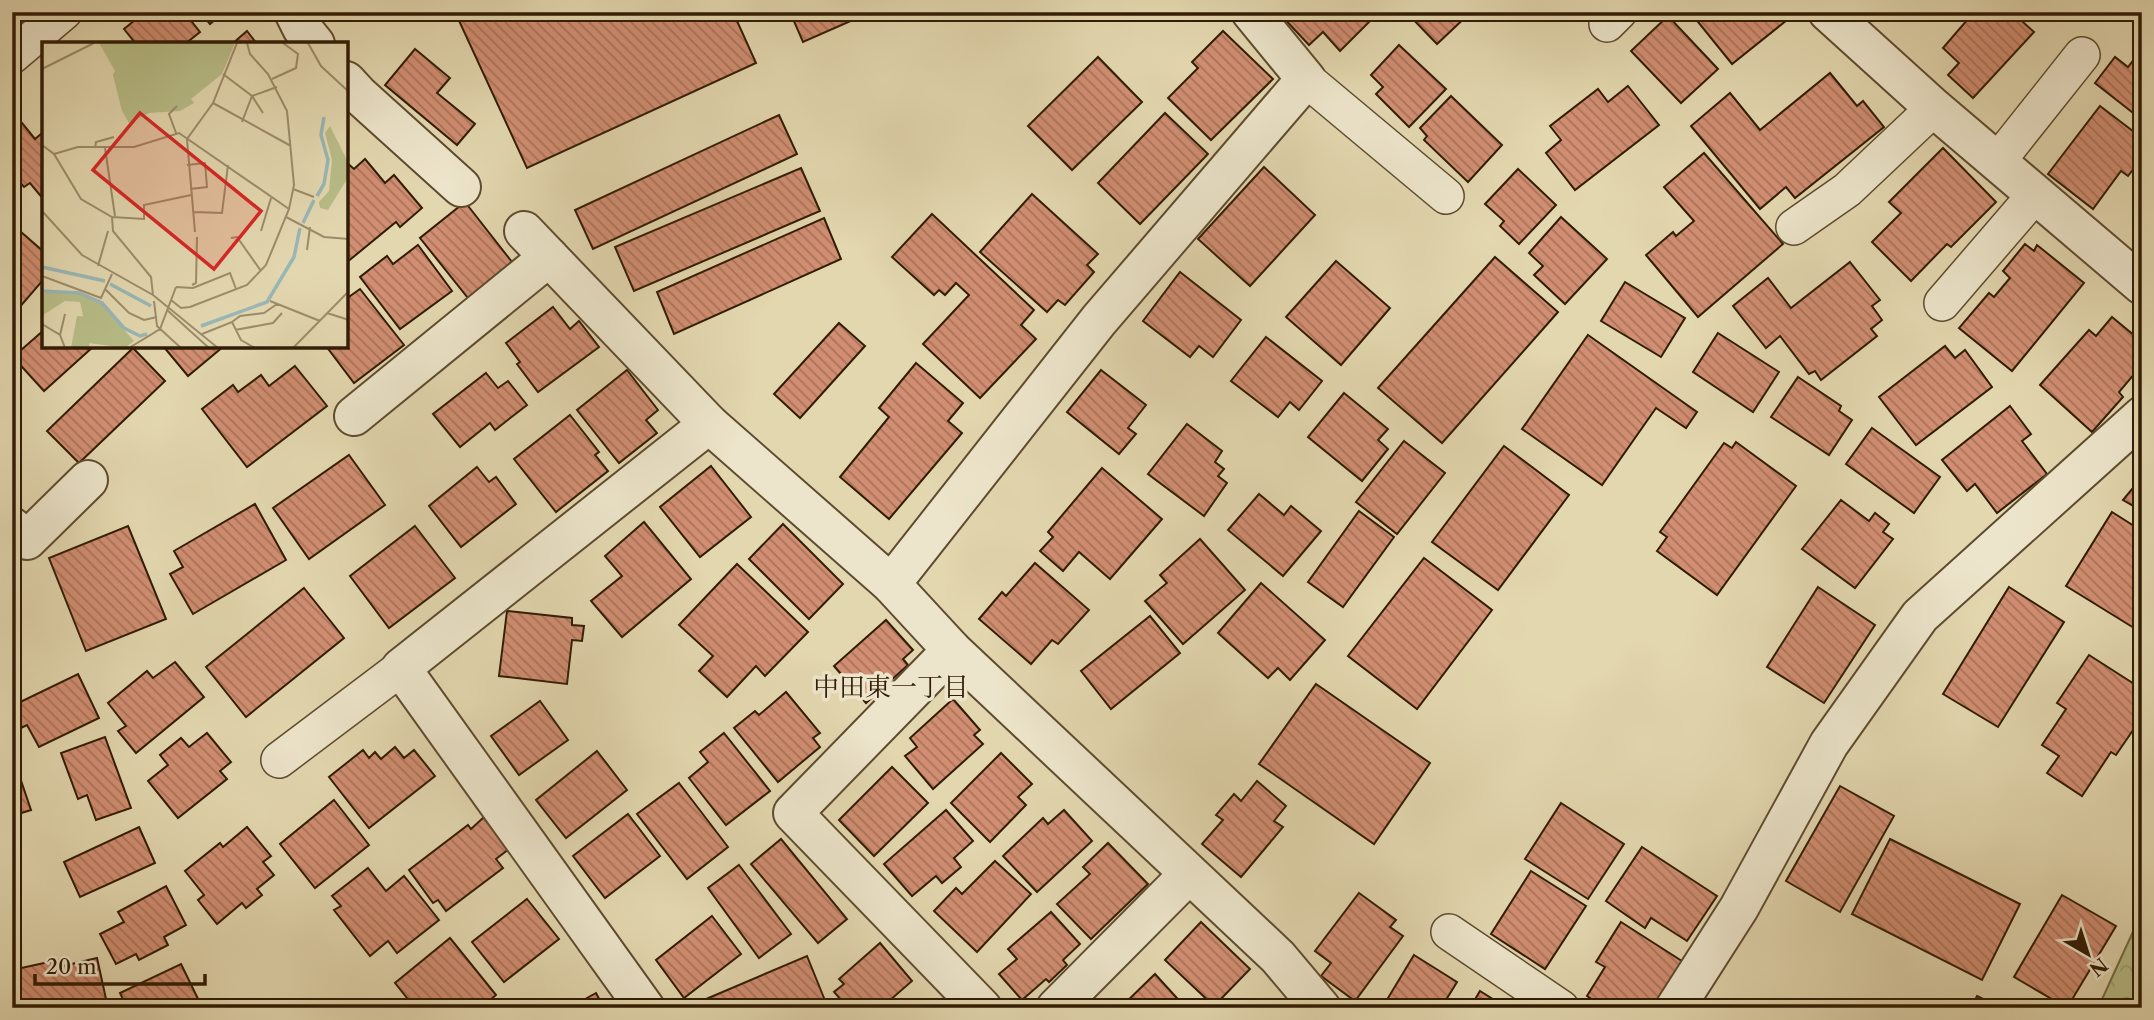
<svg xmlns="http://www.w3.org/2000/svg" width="2154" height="1020" viewBox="0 0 2154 1020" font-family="'Libre Caslon Text','Noto Serif JP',serif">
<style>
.park{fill:url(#park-crowns);stroke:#746c46;stroke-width:2}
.building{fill:url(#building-back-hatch);stroke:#311c04;stroke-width:2}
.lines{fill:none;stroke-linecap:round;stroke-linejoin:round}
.lane-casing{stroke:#5e4b2f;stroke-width:38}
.street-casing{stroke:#5e4b2f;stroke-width:42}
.lane{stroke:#ede5cb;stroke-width:35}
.street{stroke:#ede5cb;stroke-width:38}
.labels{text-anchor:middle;stroke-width:7;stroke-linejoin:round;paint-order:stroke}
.neighbourhood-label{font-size:26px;fill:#311c04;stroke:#ede5cb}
.inset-river{fill:none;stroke:#99b7b6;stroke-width:3.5}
.inset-road{fill:none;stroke:#9c8c6b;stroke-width:2}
.view{fill:#d62828;fill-opacity:0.15;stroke:#d62828;stroke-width:3.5}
.inset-edge{fill:none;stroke:#311c04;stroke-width:3.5}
</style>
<defs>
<pattern id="park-crowns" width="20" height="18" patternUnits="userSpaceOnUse" patternTransform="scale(1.75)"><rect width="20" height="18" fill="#b8bd88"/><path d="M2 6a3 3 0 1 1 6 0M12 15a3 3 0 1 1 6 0" fill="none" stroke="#9fa274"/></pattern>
<pattern id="building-back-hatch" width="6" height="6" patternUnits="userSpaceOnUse" patternTransform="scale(1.75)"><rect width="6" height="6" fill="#d18e72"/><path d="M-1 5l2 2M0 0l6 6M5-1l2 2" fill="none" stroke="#aa735b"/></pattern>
</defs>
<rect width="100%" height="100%" fill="#e3d7af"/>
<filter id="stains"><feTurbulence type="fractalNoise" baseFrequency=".00286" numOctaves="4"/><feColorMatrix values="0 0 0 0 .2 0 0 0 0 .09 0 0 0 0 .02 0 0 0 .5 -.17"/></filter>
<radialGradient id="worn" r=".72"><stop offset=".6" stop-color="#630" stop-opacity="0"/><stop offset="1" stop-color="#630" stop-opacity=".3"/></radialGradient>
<polygon class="park" points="2142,912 2142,1008 2098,1008"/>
<g class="building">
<polygon points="145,12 184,12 200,32 185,44 136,44 124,29"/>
<polygon points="200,12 224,12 210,24"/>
<polygon points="455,12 733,12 756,63 527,168"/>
<polygon points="790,12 871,12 803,42"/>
<polygon points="1278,12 1371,12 1375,16 1340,51 1323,32 1309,45"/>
<polygon points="1406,12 1471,12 1437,44"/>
<polygon points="1690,12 1781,12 1787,20 1732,64"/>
<polygon points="1974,12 2012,12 2034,32 1973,98 1948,75 1959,63 1943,48"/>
<polygon points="1668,16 1718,69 1681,103 1631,51"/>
<polygon points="247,31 257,44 232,44"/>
<polygon points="1223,31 1273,79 1211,140 1168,98 1198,68 1192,62"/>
<polygon points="1399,45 1446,89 1409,127 1376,94 1383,87 1371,75"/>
<polygon points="415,49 450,78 437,93 475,124 457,145 385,85"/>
<polygon points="2142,49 2142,120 2095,83 2115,57 2128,67"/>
<polygon points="1098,57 1142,102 1072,170 1028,126"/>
<polygon points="1830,73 1857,106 1863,101 1884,127 1795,198 1786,187 1760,209 1691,126 1730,93 1760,130"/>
<polygon points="1628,86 1659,125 1575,190 1546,153 1561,140 1550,126 1598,89 1608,102"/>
<polygon points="1451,96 1502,145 1468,182 1424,140 1427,136 1420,128"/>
<polygon points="2100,106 2142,138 2142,158 2128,176 2121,171 2093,209 2048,174"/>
<polygon points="1165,113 1208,154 1140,224 1098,183"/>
<polygon points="779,115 797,154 593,249 575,210"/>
<polygon points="22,123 35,139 41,134 44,138 44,200 30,183 24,187 12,173 12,130"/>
<polygon points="1943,148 1996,202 1951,247 1947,244 1911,281 1872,242 1901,213 1889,202"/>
<polygon points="1704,153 1783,244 1698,317 1646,255 1673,232 1676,236 1694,221 1664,187"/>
<polygon points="365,159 385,183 394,175 422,208 400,227 396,222 346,263 346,162 354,169"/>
<polygon points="1264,167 1315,215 1250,286 1198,239"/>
<polygon points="801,168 820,211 634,291 615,247"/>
<polygon points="1518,169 1556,205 1519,244 1500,226 1504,221 1485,204"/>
<polygon points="1032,194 1098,254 1087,265 1094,272 1065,305 1058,300 1047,312 980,252"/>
<polygon points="465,202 512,262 468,298 420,238"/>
<polygon points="932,214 1034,310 1021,325 1036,339 980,398 923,344 969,295 956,283 945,295 939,290 934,295 892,257"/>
<polygon points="1561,217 1607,259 1565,304 1534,275 1543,266 1529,253"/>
<polygon points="824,218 841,259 674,334 657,292"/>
<polygon points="13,225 44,252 44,279 12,316"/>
<polygon points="2025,244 2034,251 2037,245 2084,283 2012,371 1959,328 1989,293 1994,297 2010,278 2003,271"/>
<polygon points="418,245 452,291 400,329 360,277 387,256 393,264"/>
<polygon points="1495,257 1558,312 1442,443 1378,388"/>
<polygon points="1336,261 1390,308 1341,365 1286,317"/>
<polygon points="1850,262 1880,300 1872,306 1882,320 1871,329 1877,336 1821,380 1815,371 1809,374 1780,336 1766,348 1733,306 1768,278 1791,308"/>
<polygon points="1180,272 1241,320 1213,357 1199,346 1190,357 1143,321"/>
<polygon points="1625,282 1685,318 1661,357 1601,321"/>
<polygon points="360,289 404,345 354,383 326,346 346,346 346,299"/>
<polygon points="553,307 570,329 579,321 599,347 538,392 517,364 520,362 506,343"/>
<polygon points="2112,317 2135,336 2142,327 2142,365 2119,392 2123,397 2092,432 2040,385 2089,330 2096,336"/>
<polygon points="839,323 865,346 800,418 774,394"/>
<polygon points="44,330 44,346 94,346 44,391 13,357"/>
<polygon points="1718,333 1779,372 1753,412 1693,372"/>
<polygon points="1588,335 1697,412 1686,428 1656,408 1602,485 1522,429"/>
<polygon points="1266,337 1322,381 1299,410 1290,402 1278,417 1231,381"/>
<polygon points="163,346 224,346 188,376"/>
<polygon points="1945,346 1955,358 1965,350 1992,387 1916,445 1879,397"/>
<polygon points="133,348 165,381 79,463 47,431"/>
<polygon points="916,363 963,403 948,421 962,433 889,519 840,477 889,417 879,408"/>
<polygon points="295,366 327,406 247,467 202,409 233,385 238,392 261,375 269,386"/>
<polygon points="627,370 658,410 646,420 657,433 619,463 577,410"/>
<polygon points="1101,370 1146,405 1128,428 1136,434 1119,454 1067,412"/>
<polygon points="486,373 498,388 508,381 527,405 495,430 490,423 460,447 433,414"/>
<polygon points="1798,377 1841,406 1839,411 1852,420 1829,455 1771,417"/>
<polygon points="1344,393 1388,429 1378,440 1388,449 1362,481 1308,437"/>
<polygon points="2010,406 2031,434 2022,441 2047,474 1997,513 1975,484 1967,491 1942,460"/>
<polygon points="570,415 599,452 595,455 608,471 556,512 514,459"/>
<polygon points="1187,424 1222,451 1215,462 1224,469 1218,476 1227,483 1204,516 1148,474"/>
<polygon points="1872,428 1940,477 1914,513 1846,464"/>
<polygon points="1404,441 1445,473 1397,534 1356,502"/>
<polygon points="1736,442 1796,486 1717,595 1657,551 1667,537 1660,532 1724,443 1732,448"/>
<polygon points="1504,446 1569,495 1498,590 1432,542"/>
<polygon points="349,455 385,505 309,559 273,508"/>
<polygon points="711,466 751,517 700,557 660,507"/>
<polygon points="477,467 489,482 496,477 516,504 461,547 429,506"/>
<polygon points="1102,468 1162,519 1110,579 1079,552 1063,571 1040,551 1053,537 1048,532"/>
<polygon points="2142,477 2142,511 2123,500"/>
<polygon points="1259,494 1284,515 1291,506 1321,531 1283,576 1228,530"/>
<polygon points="1841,500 1869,521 1875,513 1889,524 1883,532 1893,539 1855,588 1802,549"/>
<polygon points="255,504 286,560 193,614 170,574 183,567 174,551"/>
<polygon points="1359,511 1394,537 1343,607 1308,582"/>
<polygon points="2112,512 2142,531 2142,616 2134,628 2066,586"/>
<polygon points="644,522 691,579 622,637 591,601 622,576 605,556"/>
<polygon points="783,524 843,584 809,619 749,559"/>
<polygon points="128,526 166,619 86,651 49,558"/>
<polygon points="415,526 455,578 389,628 350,576"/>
<polygon points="1200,539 1245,590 1183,644 1145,601 1167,583 1160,575"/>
<polygon points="1424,558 1492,610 1417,709 1348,656"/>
<polygon points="1035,563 1089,610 1058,644 1052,640 1031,664 979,619 1002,592 1006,596"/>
<polygon points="737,564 808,632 765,676 756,666 727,697 699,671 713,656 679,625"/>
<polygon points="1261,583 1325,640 1290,680 1278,668 1268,678 1218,633"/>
<polygon points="1818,587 1875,625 1824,703 1767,667"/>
<polygon points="2009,587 2064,622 1998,727 1943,694"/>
<polygon points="304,588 344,638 246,717 206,667"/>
<polygon points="507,611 572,618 572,625 584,626 582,641 572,640 567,684 499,676"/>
<polygon points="1150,616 1180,653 1111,709 1081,671"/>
<polygon points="886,620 913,650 903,659 908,665 866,703 834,666"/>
<polygon points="2089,655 2142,689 2142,717 2116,755 2111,752 2082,796 2047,773 2059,756 2042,745 2066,709 2057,703"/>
<polygon points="175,662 204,697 136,753 118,731 126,726 108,703 147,671 153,678"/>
<polygon points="78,674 99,718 39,747 27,725 17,730 12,720 12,706"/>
<polygon points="1316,684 1430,763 1374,844 1259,764"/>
<polygon points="786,692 820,733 813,738 820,747 778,782 734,728 755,711 759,715"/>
<polygon points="953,699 980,730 974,735 983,744 933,789 905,756 917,747 910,738"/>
<polygon points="540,701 568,740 519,775 491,736"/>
<polygon points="207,733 231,762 220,771 227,779 178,818 148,781 168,765 160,755 181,738 189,747"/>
<polygon points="724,733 770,791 726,825 689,778 708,762 700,752"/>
<polygon points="105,737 131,808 96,820 87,795 78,799 61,753"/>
<polygon points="395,747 404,758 414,750 435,776 369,828 329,777 363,750 369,758 375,752 381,759"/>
<polygon points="597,751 627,790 566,838 536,800"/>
<polygon points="1001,753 1032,784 1018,797 1026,805 990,842 951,803"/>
<polygon points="12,754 31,810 12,816"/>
<polygon points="892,767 928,803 874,856 839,820"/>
<polygon points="1257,781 1286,806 1274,821 1283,827 1241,877 1202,844 1223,820 1216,815 1234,794 1241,801"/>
<polygon points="679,783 728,847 687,879 637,814"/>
<polygon points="1840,786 1894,816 1840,912 1786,881"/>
<polygon points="334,800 369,845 315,888 280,844"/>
<polygon points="1561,803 1624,844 1588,899 1525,859"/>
<polygon points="946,810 973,841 954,858 961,867 942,883 936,876 912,896 884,864"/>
<polygon points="1064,810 1092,841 1037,892 1003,856 1043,818 1048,824"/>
<polygon points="628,814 660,856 605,898 573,856"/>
<polygon points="484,817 509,849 496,859 503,868 446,911 438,900 433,903 409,870 468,825 471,829"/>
<polygon points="139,827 155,863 80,897 64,862"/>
<polygon points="247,827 271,856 263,862 274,875 257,889 262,895 246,908 242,903 217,924 198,900 204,895 185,871 220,843 223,847"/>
<polygon points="781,839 847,919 818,943 751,864"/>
<polygon points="1890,839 2020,904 1982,980 1852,914"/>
<polygon points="1108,843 1148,884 1091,939 1057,904 1090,874 1083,867"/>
<polygon points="1642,847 1717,896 1687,941 1651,918 1645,928 1606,901"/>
<polygon points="995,861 1031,894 977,952 934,911 956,888 962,894"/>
<polygon points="739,865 791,934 759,958 708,888"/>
<polygon points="368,868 386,891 404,876 439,920 397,953 388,941 370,956 334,910 341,906 332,896"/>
<polygon points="1531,871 1586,906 1545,969 1491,934"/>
<polygon points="166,886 186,925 164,937 168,945 139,960 136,954 116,964 100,934 124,922 118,912"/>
<polygon points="1359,893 1396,920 1390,927 1403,936 1355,1001 1321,976 1331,963 1315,951"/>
<polygon points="2062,895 2116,926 2067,1008 2014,977"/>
<polygon points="527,899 559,939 504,982 472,942"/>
<polygon points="1051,912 1080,944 1063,960 1067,965 1049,982 1046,979 1022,1000 999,974 1017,959 1008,949"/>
<polygon points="712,916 741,954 684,998 656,960"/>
<polygon points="1201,922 1250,969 1214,1006 1165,960"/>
<polygon points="1621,922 1685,963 1656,1008 1605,1008 1587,996 1605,967 1596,962"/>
<polygon points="450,938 496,995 481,1008 415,1008 395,983"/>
<polygon points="880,943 912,981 881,1008 848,1008 834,992 844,984 839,979"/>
<polygon points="1414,955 1457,982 1441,1008 1382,1008"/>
<polygon points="807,956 828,1008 685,1008"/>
<polygon points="97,958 108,1008 12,1008 14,1006 12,970 58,960 59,967"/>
<polygon points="181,964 202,1007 127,1008 120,993"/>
<polygon points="1155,974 1186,1008 1120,1008"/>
<polygon points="1480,991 1507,1008 1470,1008"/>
<polygon points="596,993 604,1008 569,1008"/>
<polygon points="1977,996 2001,1008 1971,1008"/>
</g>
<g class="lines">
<defs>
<g id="lane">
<polyline points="1607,24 1619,12"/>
<polyline points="12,56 64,12"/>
<polyline points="1306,79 1446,196"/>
<polyline points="1997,162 2082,55"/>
<polyline points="1794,227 1847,190 1934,108"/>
<polyline points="1942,303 2035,195"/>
<polyline points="279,760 401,668"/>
<polyline points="1449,932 1561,1008"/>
</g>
<g id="street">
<polyline points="294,12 302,28 315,44"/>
<polyline points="1828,12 1934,108 2142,285"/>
<polyline points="346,81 358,94 461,187"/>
<polyline points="524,231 709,424 891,584 952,650 1278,957 1321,1008"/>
<polyline points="354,416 549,257"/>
<polyline points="12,527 27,540 88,480"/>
<polyline points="891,584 1099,320 1306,79 1251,12"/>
<polyline points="952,650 793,813 982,1008"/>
<polyline points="645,1008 401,668 709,424"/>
<polyline points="1056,1008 1189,874"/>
<polyline points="1675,1008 1739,908 1829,744 1920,616 2142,416"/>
</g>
</defs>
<use href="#lane" class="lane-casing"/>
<use href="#street" class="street-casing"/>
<use href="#lane" class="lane"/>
<use href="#street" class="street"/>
</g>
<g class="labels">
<g class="neighbourhood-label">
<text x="891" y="696">中田東一丁目</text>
</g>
</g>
<g transform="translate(42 42)">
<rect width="306" height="306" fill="#e3d7af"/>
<path d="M 288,84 L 306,120 L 307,134 L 286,168 L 278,166 L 277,160 L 287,149 L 290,118 L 283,91 ZM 9,249 L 37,252 L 59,262 L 92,299 L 83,306 L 47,301 L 38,260 L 23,259 L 1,273 L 0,252 Z" fill="#b8bd88"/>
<path d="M 57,1 L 193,1 L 180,32 L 149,57 L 152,61 L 138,69 L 107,71 L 87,81 L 80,69 L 71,33 L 73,29 ZM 35,274 L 50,275 L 47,306 L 29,306 Z" fill="#b8bd88"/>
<path class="inset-river" d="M 275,154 L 282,142 L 286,118 L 279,93 L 282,75M 261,181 L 272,158M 0,225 L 63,239M 68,242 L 109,264M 0,249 L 37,251 L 60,261 L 82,286 L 98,294 L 105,292M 159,284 L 225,260 L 252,215 L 258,186"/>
<path class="inset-road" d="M 266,1 L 279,24 L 307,50M 0,27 L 52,1M 181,32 L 210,54 L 221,71M 230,37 L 254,26 L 256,12 L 241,1M 171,61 L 249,104M 200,80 L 210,54 L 235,45M 134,91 L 127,72 L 135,64M 0,103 L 12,112 L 39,157 L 70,175 L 102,177 L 102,163 L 149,153M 53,106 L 54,100 L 72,95M 63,106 L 73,174M 12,112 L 36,105 L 92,105 L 137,91 L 247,167M 145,123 L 163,121 L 165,145 L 148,147M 251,147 L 272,155M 0,169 L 40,213 L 111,253 L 176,306M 152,170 L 180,171 L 186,123M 70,175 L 71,189 L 109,235 L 111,253M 244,175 L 282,195 L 307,197M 219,189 L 229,156M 153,190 L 145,97 L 171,61 L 195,1M 189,196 L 195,195 L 219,229M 265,208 L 268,185M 56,224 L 66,189M 0,234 L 59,256 L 70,232M 150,243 L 154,241 L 155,195M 134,245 L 151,246 L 188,231 L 194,247M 63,247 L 87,271 L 102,278 L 115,275M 129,258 L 139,266 L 148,265 L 205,243 L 224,223 L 247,167 L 252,143 L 245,69 L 226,32 L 208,12 L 205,1M 112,259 L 115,284 L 139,306M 228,259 L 278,279M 125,268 L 167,306M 285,271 L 307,278M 190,280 L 198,274 L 222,271 L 235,262M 0,282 L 18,293 L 23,306M 193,288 L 231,281 L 240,271M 160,292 L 190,280 L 199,298 L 213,306M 18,293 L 23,272M 87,306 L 118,287 L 134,245M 251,306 L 307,249"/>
<path class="view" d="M 98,71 L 219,169 L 172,227 L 51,128 Z"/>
<rect width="306" height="306" class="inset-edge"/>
</g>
<rect width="2154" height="1020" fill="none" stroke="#e3d7af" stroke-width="42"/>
<rect x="14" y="14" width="2126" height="992" fill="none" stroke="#311c04" stroke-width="3.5"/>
<rect x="21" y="21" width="2112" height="978" fill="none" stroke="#311c04" stroke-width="2"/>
<g transform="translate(2088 954) rotate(141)" stroke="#ede5cb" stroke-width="5" paint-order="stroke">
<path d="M0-5L12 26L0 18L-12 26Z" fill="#311c04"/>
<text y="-10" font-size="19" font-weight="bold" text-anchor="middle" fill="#311c04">N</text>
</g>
<path d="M35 974v10h170v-10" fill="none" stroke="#311c04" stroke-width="3.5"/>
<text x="46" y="974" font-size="21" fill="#311c04" stroke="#ede5cb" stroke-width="5" paint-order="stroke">20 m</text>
<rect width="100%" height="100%" filter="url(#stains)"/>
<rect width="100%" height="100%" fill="url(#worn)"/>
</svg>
